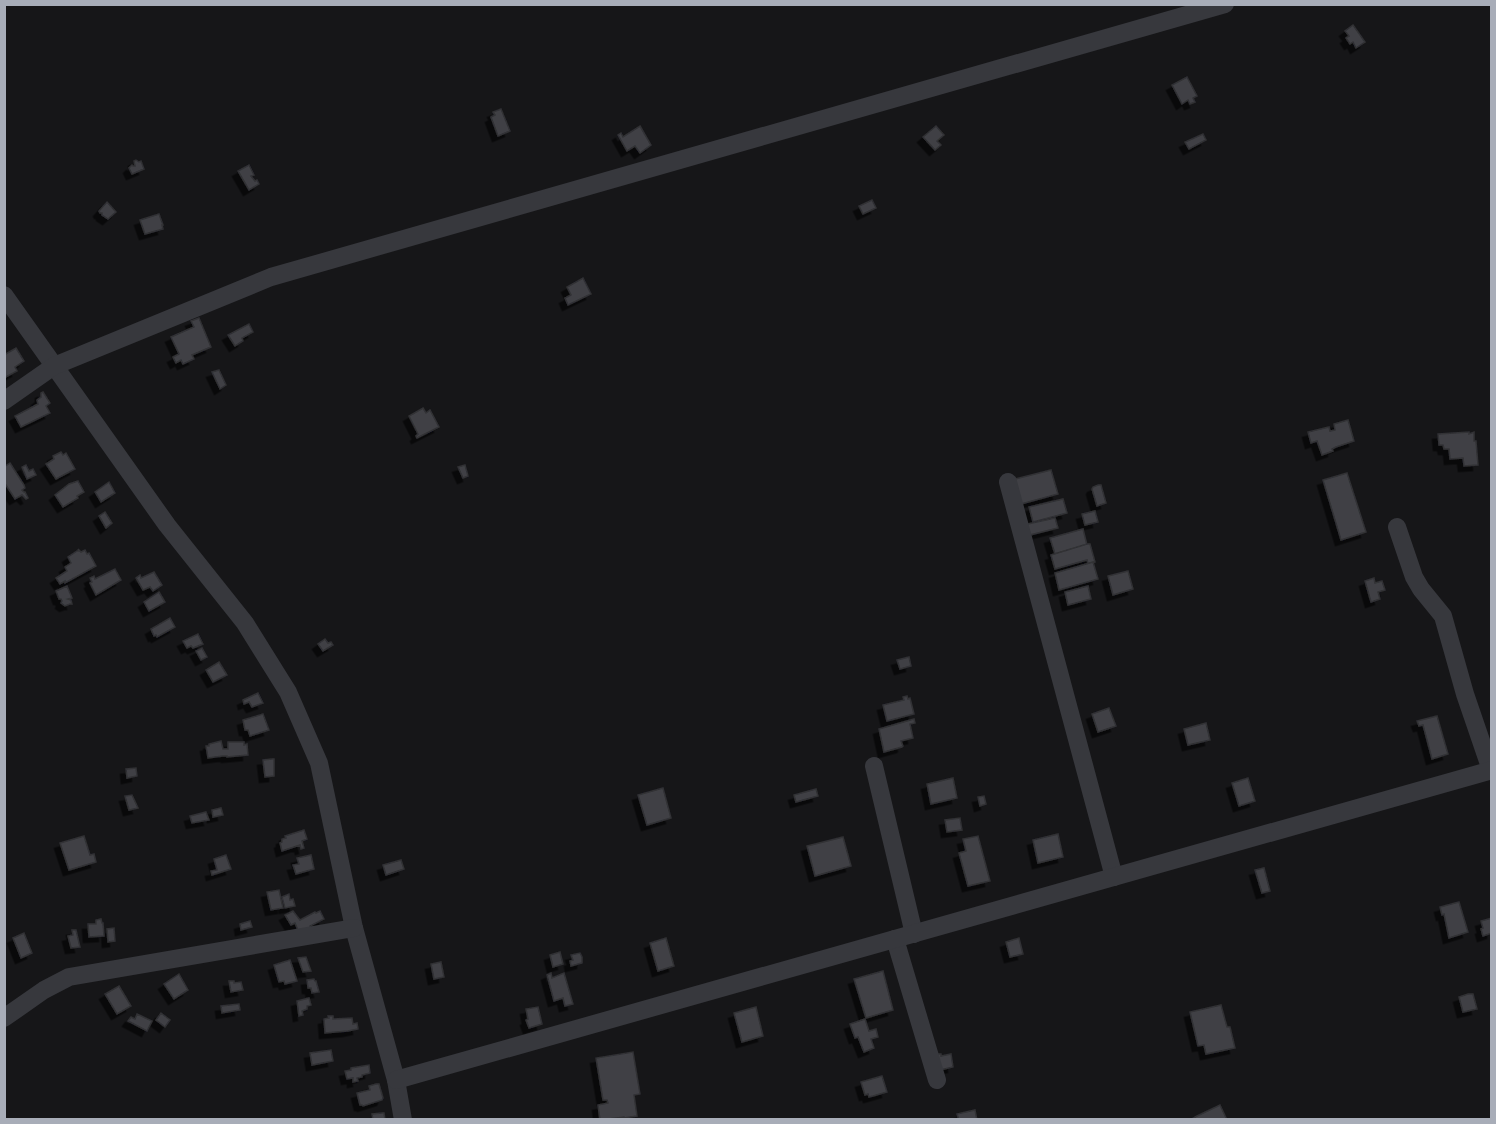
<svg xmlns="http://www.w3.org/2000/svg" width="1496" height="1124" viewBox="0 0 1496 1124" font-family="'Fira Sans',sans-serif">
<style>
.building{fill:#404145;stroke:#303034;stroke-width:1.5;filter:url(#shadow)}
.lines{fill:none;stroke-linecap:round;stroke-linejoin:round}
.minor{stroke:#37383d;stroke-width:18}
</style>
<defs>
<filter id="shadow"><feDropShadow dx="-5.5" dy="5.5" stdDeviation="0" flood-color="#0009"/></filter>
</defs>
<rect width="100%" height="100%" fill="#161618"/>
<g class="building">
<polygon points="1353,25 1365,42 1356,48 1353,42 1350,44 1346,38 1349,36 1345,31"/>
<polygon points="1187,77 1197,96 1193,98 1195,102 1190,104 1188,100 1182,104 1172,85"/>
<polygon points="501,109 510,131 498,136 491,117 495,115 493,112"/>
<polygon points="640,126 651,145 640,153 635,146 627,151 618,135 621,133 623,137"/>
<polygon points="936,126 944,135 937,141 941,145 935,150 923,137"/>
<polygon points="1203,134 1206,140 1189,149 1185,142"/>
<polygon points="136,160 139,162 141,161 144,169 132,174 129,168 132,165 133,166 135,166 134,161"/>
<polygon points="249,165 254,175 251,176 255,181 257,180 259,184 249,190 238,171"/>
<polygon points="872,200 876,208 863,214 859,206"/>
<polygon points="107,202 116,212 108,219 102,215 102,213 100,213 99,211"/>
<polygon points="159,214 163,225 162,225 163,229 145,234 140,220"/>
<polygon points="583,278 591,294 568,305 565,298 571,295 567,287"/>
<polygon points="199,318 211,347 192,355 194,359 183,364 181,360 176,363 173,357 179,354 171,337 194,327 191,321"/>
<polygon points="249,324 253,332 242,338 243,341 235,346 228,335"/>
<polygon points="16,348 24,361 15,367 17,371 4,378 4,355"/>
<polygon points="219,370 226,385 220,389 212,372"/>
<polygon points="43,392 50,403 46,406 50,413 21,427 15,416 38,404 37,400 41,397 41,393"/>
<polygon points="423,408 426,413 430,410 439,427 417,438 416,436 418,434 409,416"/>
<polygon points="1348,420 1354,441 1336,447 1332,449 1333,451 1322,455 1317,441 1311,443 1308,432 1329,427 1330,431 1335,430 1334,424"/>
<polygon points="1469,432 1469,434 1474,432 1474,441 1476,441 1478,465 1464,466 1463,458 1450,459 1449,449 1444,449 1443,445 1439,445 1438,434"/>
<polygon points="61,452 63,455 66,453 75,469 56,479 46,464 54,459 53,456"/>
<polygon points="10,463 24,485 25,488 22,490 24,492 25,492 28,498 26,499 22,495 15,499 4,482 4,467"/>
<polygon points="26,465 29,471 33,469 36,475 27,479 22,467"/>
<polygon points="465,465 468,476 463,478 458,467"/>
<polygon points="1051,470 1058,494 1021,504 1015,479"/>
<polygon points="1347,473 1366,532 1341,540 1323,480"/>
<polygon points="78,481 84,492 77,496 78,498 63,507 55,495 69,484"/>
<polygon points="109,482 115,493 101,502 95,492"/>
<polygon points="1098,485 1101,485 1106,503 1097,506 1092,489 1093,487"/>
<polygon points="1063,499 1067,513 1033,522 1029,507"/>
<polygon points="1095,511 1098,522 1085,525 1082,514"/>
<polygon points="105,512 112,523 106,528 99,516"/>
<polygon points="1055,518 1058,528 1026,536 1023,525"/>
<polygon points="1083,529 1087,545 1055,554 1050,538"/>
<polygon points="1087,544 1090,544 1095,562 1088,564 1087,560 1055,569 1051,555"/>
<polygon points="78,549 81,552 85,550 87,554 89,553 96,566 65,583 65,581 60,584 56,578 67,571 65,567 71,563 68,557 77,551 79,551"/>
<polygon points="1093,562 1098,579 1059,590 1055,573"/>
<polygon points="115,569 121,580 96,595 90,583 92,582 90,578 94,576 95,579"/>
<polygon points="1128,571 1133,589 1113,595 1108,576"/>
<polygon points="154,572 162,585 153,591 150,587 143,590 136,578 140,575 141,578"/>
<polygon points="1374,578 1375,583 1382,581 1385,590 1378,592 1380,599 1371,602 1365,581"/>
<polygon points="67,586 72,598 68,599 71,600 72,604 70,604 65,606 61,603 62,601 61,599 59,599 56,591"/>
<polygon points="1088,586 1091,599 1068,605 1065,592"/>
<polygon points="159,592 165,602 149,611 144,602"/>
<polygon points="170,618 175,627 157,637 156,635 154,636 151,629"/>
<polygon points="198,634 203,644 193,648 191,646 187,648 183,641"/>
<polygon points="325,639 328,643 331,642 333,645 323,651 318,644"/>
<polygon points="202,648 207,657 201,660 196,651"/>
<polygon points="909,657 911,666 900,669 897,660"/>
<polygon points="219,662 227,675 213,682 206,670"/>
<polygon points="258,693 263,703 252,707 249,702 244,704 243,700"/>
<polygon points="907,696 908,699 910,698 914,714 887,721 883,705 904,700 903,697"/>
<polygon points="1109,708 1116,726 1098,732 1092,714"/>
<polygon points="263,714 269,730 250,736 248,730 245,730 243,720"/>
<polygon points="1437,716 1448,754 1432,759 1423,725 1419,726 1417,721"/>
<polygon points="914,719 915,723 910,724 913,738 901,741 903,746 902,747 884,752 879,729"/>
<polygon points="1206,723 1210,740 1188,745 1184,729"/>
<polygon points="221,741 223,749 228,749 228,742 244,742 244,745 247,744 248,755 227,757 227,756 223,756 208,758 206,746 209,746 209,744"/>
<polygon points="272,759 274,759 274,776 265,777 263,760"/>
<polygon points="136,768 137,776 127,778 126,769"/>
<polygon points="953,778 957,798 931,804 927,784"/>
<polygon points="1248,778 1255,801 1239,806 1232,783"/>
<polygon points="663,788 671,818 647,825 638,795"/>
<polygon points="816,789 818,796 796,802 794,795"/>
<polygon points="132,795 138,808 129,810 125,796"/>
<polygon points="984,796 986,804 980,806 978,797"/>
<polygon points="221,808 223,815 213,817 212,810"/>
<polygon points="206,812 209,820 192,823 190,816"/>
<polygon points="960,818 962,830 947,832 945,820"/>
<polygon points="304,830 307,839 302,841 304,848 301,849 300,845 282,851 280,843 282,842 282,839 286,838 285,836"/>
<polygon points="1058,834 1063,857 1038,863 1033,840"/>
<polygon points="84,836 90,855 94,854 96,862 69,870 60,843"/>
<polygon points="978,836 990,881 968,886 959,853 966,851 963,839"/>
<polygon points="843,837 851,866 815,876 807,846"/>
<polygon points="226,855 231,869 212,875 211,871 217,870 214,859"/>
<polygon points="311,855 314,869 296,874 293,865 299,864 297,858"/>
<polygon points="401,860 404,869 386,875 383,865"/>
<polygon points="1264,868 1270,891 1262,893 1255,870"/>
<polygon points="279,890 283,908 271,910 267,892"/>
<polygon points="289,894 290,900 293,899 295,906 285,908 282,897"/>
<polygon points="1459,902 1468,932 1449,938 1444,914 1442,915 1440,907"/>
<polygon points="293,911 300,920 315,912 316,913 320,911 324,919 310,926 312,930 299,933 295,923 291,925 285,915"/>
<polygon points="1492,918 1492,933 1483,936 1481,929 1483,928 1481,921"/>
<polygon points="101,919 102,923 103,923 104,936 89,937 88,924 96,924 96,920"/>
<polygon points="250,921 252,927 241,930 240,924"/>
<polygon points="114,928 115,941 108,942 107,929"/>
<polygon points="72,930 76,930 80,947 71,948 68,936 73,935"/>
<polygon points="24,933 32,953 21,958 13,938"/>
<polygon points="666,938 674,966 658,971 650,943"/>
<polygon points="1019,938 1023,954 1010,957 1006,942"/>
<polygon points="560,952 563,964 553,967 550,955"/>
<polygon points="580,953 582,957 582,963 571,966 570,961 573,960 571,955"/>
<polygon points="306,957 311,971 303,972 298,958"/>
<polygon points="290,960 297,981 285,984 284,981 279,982 274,965"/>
<polygon points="441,962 444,977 434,979 431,964"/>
<polygon points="883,971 893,1010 866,1018 854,979"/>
<polygon points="551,973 552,978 564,973 573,1004 565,1006 563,998 554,1001 547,975"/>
<polygon points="179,974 188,990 174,999 164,984"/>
<polygon points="314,979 315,981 316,981 319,992 312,993 311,988 308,988 307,980"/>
<polygon points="229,981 234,981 234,983 241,982 243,990 231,992"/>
<polygon points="119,986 131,1006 117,1014 105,994"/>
<polygon points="1468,994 1473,994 1477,1009 1463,1012 1459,997"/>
<polygon points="309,998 311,1005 307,1006 307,1009 302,1011 303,1015 299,1016 297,1001"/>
<polygon points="239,1004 240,1010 222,1013 221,1006"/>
<polygon points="1221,1005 1227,1027 1230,1027 1235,1048 1206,1054 1204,1045 1198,1046 1190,1012"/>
<polygon points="538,1007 542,1024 529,1028 526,1020 528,1019 526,1009"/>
<polygon points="756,1007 763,1036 742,1042 734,1013"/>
<polygon points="161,1013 170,1020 165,1027 156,1020"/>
<polygon points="137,1014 152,1021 147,1031 128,1021 131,1017 135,1019"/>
<polygon points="328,1016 333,1016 333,1019 352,1018 353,1024 357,1023 358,1029 348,1031 325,1033 324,1019 329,1018"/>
<polygon points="865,1019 869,1031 876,1029 878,1037 871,1039 874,1048 864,1052 858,1037 855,1038 850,1024"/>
<polygon points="331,1050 333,1061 312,1065 310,1053"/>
<polygon points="633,1052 640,1094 634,1095 637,1116 624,1118 624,1117 600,1120 598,1105 608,1103 607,1100 603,1100 596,1058"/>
<polygon points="937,1054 941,1054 941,1056 951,1054 953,1067 940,1070"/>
<polygon points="369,1065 370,1073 362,1075 362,1077 357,1078 358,1081 353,1082 353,1078 347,1079 345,1071 351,1070 351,1068"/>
<polygon points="882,1076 887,1092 873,1096 869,1097 868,1094 865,1095 861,1082"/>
<polygon points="376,1084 379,1084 383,1098 382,1100 363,1106 362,1105 360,1105 357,1093 370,1090 369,1086"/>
<polygon points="1220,1105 1227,1120 1190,1120 1197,1116"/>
<polygon points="975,1110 977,1120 959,1120 957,1114"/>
<polygon points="382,1113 384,1113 385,1120 373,1120 372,1114"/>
</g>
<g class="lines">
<g class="minor">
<polyline points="4,295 167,525 245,623 288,692 319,763 354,928 396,1080 403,1120"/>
<polyline points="4,401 54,366 271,277 1225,4"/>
<polyline points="1008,482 1114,877"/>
<polyline points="1397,527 1414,577 1421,589 1443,616 1465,694 1491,770"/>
<polyline points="874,766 914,934"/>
<polyline points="895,939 937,1080"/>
<polyline points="4,1018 44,990 69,977 354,928"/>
<polyline points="396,1080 1492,770"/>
</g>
</g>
<rect width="1496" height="1124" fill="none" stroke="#a8adb8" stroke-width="12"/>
</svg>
